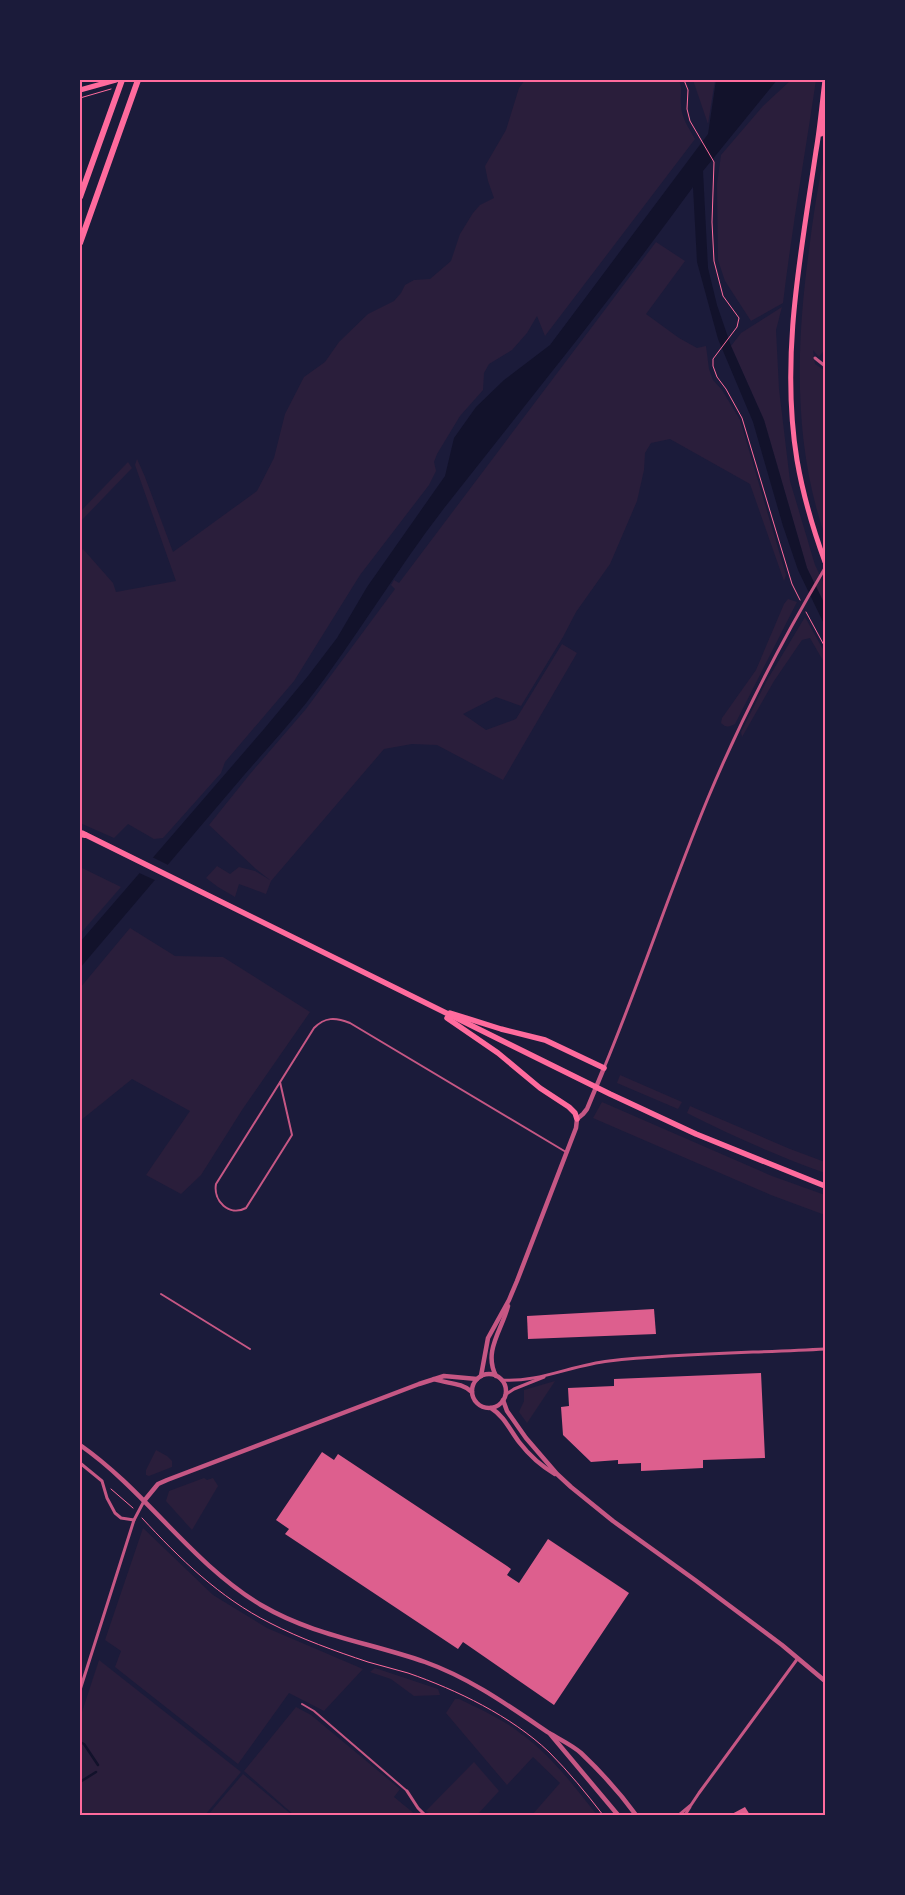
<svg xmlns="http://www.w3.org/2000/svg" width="905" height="1895" viewBox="0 0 905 1895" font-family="Lora,serif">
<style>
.green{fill:#2a1e3b}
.water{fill:#12122b}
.pier{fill:#1b1b3a}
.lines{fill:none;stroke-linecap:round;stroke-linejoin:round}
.stream{stroke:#12122b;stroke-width:2.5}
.building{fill:#dd5f8e}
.path{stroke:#ff6b9d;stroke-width:1}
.service{stroke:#c65784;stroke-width:2}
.minor{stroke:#c65784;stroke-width:3}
.tertiary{stroke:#c65784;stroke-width:4.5}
.secondary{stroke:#ff6b9d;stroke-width:5}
.trunk{stroke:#ff6b9d;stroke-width:5.5}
.motorway{stroke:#ff6b9d;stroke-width:6}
.neatline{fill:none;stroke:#ff6b9d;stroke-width:2}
</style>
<rect width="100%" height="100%" fill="#1b1b3a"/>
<g class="green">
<path d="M 525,80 L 679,80 C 683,91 680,93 681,104 C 681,118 689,128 695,139 L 545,336 L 537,316 L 527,333 L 512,350 L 489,364 L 484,373 L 483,390 L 460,416 L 437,454 L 434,462 L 436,471 L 429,485 L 360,575 L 294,681 L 225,762 L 221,773 L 163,838 L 154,839 L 128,824 L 114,838 L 80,823 L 80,552 L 83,549 L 113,583 L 116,592 L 176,581 L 135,465 L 137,459 L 145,477 L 173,552 L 257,491 L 274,458 L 285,414 L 304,377 L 325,362 L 339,342 L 368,314 L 394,301 L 401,293 L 405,285 L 414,280 L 430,279 L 451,261 L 460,234 L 473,213 L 480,205 L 494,198 L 488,181 L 485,166 L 506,130 L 519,88 Z"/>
<polygon points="693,80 715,80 708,124"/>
<path d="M 791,80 L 816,80 C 805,154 792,228 783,303 L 751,321 L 725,281 L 718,260 L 717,184 L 721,155 L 763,106 Z"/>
<path d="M 825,152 L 825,349 L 819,357 L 813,350 L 815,364 L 825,371 L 825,536 C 793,444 796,345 809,250 C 813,217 818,184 825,152 Z"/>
<polygon points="656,242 685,261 646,314 679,338 697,348 706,346 709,369 713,380 722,390 740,420 786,575 784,581 750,484 670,439 651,443 645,453 644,470 637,501 610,564 576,612 563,637 521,706 496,697 463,714 486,730 516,719 562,644 577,653 503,780 437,745 412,744 384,749 271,881 266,894 239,884 235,897 218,887 206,878 217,866 230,874 239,867 255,871 270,880 256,869 209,825 250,774 306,709 395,589 391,585 394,580 399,583"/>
<polygon points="782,307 776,330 779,389 790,481 815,565 825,586 825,605 807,568 764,420 731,346 741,333"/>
<polygon points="128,462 132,468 80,522 80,512"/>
<path d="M 788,599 L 797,602 L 735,724 C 729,727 726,728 721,723 L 722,718 L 756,670 L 784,604 Z"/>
<polygon points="805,617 825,653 825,664 810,638 802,640 774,681 742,737 741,732 766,682"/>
<polygon points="80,867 121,887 80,934"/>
<polygon points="130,928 175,956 223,957 310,1012 242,1110 201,1175 181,1194 146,1175 190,1111 132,1079 80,1121 80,988"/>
<polygon points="620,1075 682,1102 678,1109 617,1083"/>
<polygon points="602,1102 772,1176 825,1195 825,1215 771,1195 593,1118"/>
<path d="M 690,1106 L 790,1149 L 825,1162 L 825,1173 C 778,1156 732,1136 687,1113 Z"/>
<polygon points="555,1381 527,1423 519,1412 524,1401 524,1390"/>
<polygon points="156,1450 167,1456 172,1461 172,1467 149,1476 146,1475 146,1470"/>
<polygon points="204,1478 207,1480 213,1478 218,1486 192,1530 166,1501 169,1491"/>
<polygon points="143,1528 213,1595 267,1628 363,1669 324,1711 289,1693 238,1764 115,1667 121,1651 105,1640"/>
<polygon points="99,1660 241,1772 205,1815 80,1815 80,1718"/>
<polygon points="375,1668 438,1689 440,1695 414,1696 391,1679 370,1672"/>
<path d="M 455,1699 L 459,1699 C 480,1709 502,1719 520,1733 C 551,1755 574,1786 597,1815 L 532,1815 L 560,1783 L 533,1757 L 507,1785 L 446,1713 Z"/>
<polygon points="296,1707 311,1715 400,1789 394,1797 416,1815 294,1815 244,1771"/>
<polygon points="474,1762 499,1791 477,1815 432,1815 426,1811"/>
<polygon points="243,1774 292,1815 208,1815"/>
</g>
<path class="water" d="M 716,80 L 777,80 L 703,171 L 708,268 L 717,305 L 731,346 L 764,420 L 807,568 L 825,605 L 825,626 L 798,570 L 783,526 L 753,422 L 718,339 L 697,262 L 693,187 C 614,296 528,401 445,507 C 396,570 356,639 307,702 C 287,727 266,750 245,774 C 190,839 135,903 80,968 L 80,942 L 264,729 L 308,676 L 337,638 L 367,587 L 445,476 L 454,438 L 476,407 L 504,380 L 550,345 L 708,134 Z"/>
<polygon class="pier" points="150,856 170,866 157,881 137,872"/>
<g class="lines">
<g class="stream">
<polyline points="80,1742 84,1744 98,1765"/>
<polyline points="80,1782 96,1772"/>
</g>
</g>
<g class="building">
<polygon points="654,1309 656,1334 528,1339 527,1316"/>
<polygon points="761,1373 765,1458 703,1460 703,1468 641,1471 641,1463 618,1464 618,1460 591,1462 563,1435 561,1407 569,1406 568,1388 614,1386 614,1379"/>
<polygon points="322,1452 334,1460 338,1454 507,1566 511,1569 507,1575 519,1583 548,1539 629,1593 554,1705 463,1642 458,1649 285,1534 289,1529 276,1520"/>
<polygon points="745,1807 750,1815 730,1815"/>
</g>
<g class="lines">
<g class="path">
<polyline points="684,80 688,90 687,109 690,121 714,162 712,222 714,261 723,296 739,318 737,327 713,359 713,366 717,377 726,389 742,418 792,584 800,600"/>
<polyline points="80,98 111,89"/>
<polyline points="806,612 825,647"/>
<polyline points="111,1489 133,1508"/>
<path d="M 142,1518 C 179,1558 220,1598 270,1623 C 301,1639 335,1651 368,1662 C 381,1666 395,1669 408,1673 C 457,1690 511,1716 549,1752 C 569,1772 586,1793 603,1815"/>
</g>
<g class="service">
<path d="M 280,1082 L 292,1135 L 246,1208 C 229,1217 213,1201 216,1184 L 314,1028 C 325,1017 335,1017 350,1023 L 566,1152"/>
<polyline points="161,1294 250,1349"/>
<polyline points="302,1704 314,1711 407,1791"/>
</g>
<g class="minor">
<polyline points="815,358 825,366"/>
<path d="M 604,1068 C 641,979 671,887 708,798 C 741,719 781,642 825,568"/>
<path d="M 501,1380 C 538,1383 572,1365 609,1361 C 681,1353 753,1353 825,1349"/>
<polyline points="505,1395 514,1389 544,1377"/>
<polyline points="80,1463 102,1481 107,1498 115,1513 121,1518 134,1520"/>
<polyline points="80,1690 134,1520 144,1501"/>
<polyline points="407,1791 418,1808 425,1815"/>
<polyline points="679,1815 691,1805 699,1793 798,1658"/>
<polyline points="685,1815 690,1807"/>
</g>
<g class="tertiary">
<circle cx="489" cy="1391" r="17"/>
<polyline points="481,1376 488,1338 509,1300 517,1281 576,1128 577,1119 583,1114 587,1109 604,1068"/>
<path d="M 496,1376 C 483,1351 502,1330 508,1306"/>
<path d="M 434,1379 C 447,1384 461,1382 472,1392"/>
<polyline points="503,1400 507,1411 526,1438 557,1474 571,1487 613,1521 695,1580 782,1645 825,1681"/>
<path d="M 491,1408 C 504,1416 510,1430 519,1442 C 529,1455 541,1466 555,1474"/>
<path d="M 80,1445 C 146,1491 191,1563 261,1605 C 314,1636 368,1642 425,1662 C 470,1678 509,1706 549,1733 C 559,1739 572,1745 581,1753 C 601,1772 620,1793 636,1815"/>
<polyline points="144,1501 158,1484 167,1480 419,1384 444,1376 477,1379"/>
<polyline points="551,1735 618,1815"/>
</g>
<g class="secondary">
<path d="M 825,80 C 822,104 820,128 816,151 C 801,253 780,357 797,460 C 803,495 813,529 825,562"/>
<polyline points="80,90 116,80"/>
<polyline points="821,134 825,119"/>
</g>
<g class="trunk">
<polyline points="82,833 610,1094 696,1134 825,1186"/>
<polyline points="450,1013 501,1029 545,1040 604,1068"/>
<polyline points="447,1018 498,1053 540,1088 569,1107 575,1113 577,1119"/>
</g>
<g class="motorway">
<polyline points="80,197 122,80"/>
<polyline points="80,243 138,80"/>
<polyline points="80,834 85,835"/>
</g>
</g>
<rect width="905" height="1895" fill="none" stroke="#1b1b3a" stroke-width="162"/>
<rect x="81" y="81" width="743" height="1733" class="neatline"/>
</svg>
